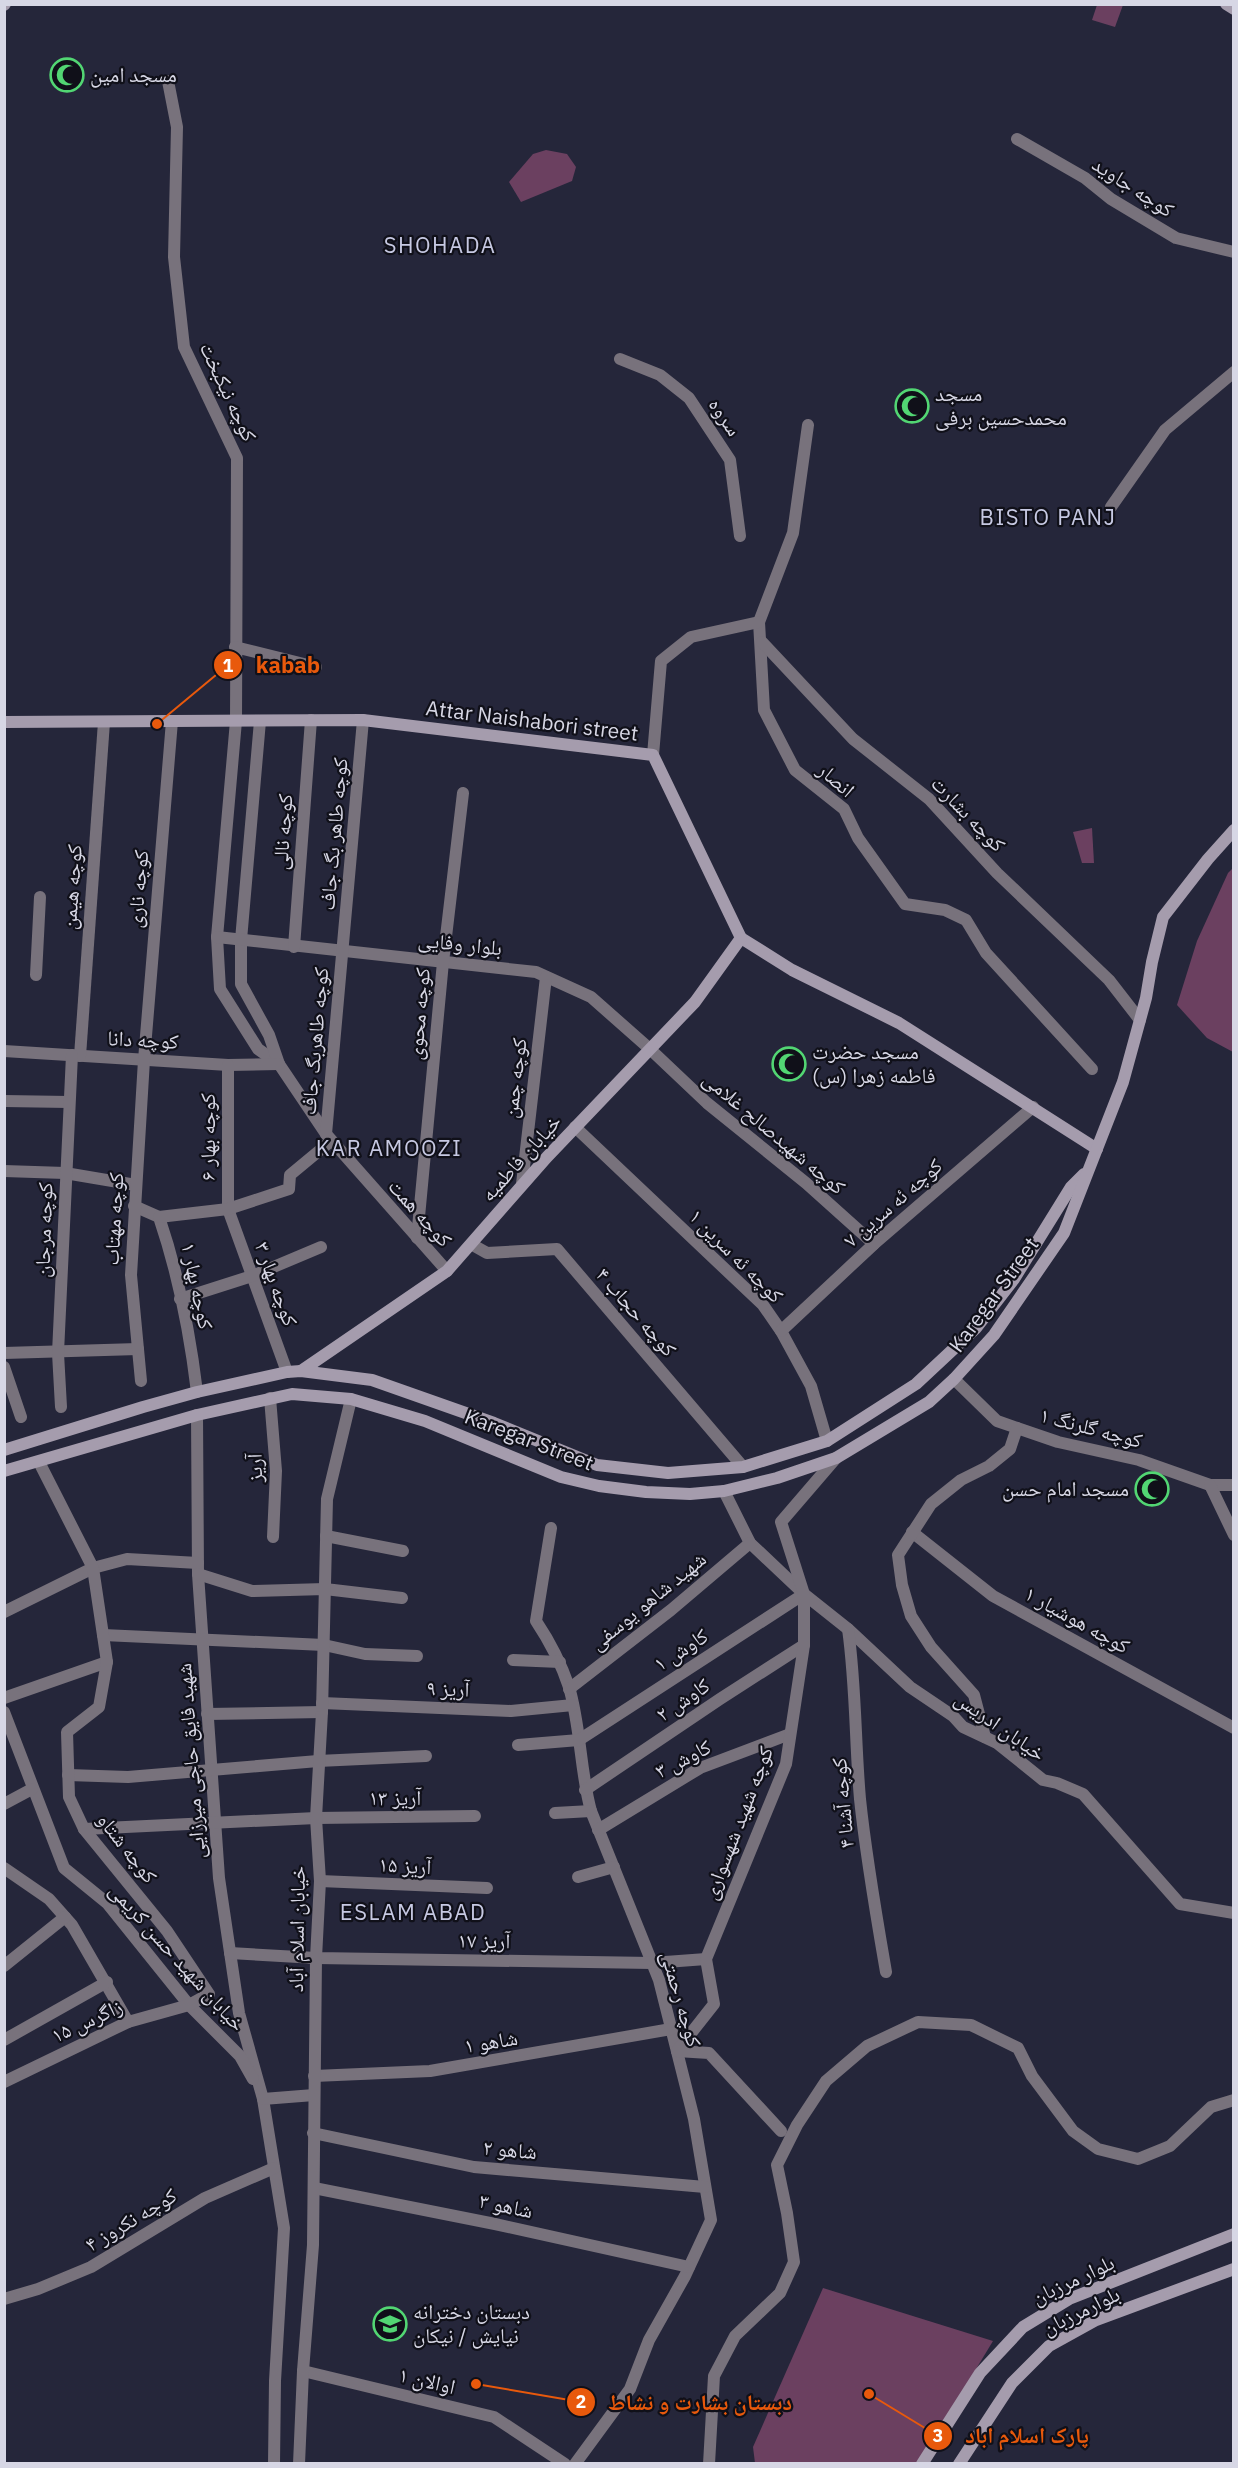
<svg xmlns="http://www.w3.org/2000/svg" width="1238" height="2468" viewBox="0 0 1238 2468" font-family="'IBM Plex Sans','Noto Naskh Arabic',sans-serif">
<style>
.green{fill:#6b4060}
.lines{fill:none;stroke-linecap:round;stroke-linejoin:round}
.street{stroke:#78727c;stroke-width:12}
.secondary{stroke:#a59cad;stroke-width:12}
.labels{text-anchor:middle;stroke-width:4.5;stroke-linejoin:round;paint-order:stroke}
.poi-label{font-size:21px;fill:#d7d7e5;stroke:#101019;text-anchor:start}
.street-label{font-size:21px;fill:#d7d7e5;stroke:#101019}
.neighbourhood-label{font-size:22px;letter-spacing:1.5px;fill:#c7c9e3;stroke:#101019}
.leader{fill:none;stroke:#e8590c;stroke-width:2}
.callout-dot{fill:#e8590c;stroke:#101019;stroke-width:2}
.mark-label{font-size:18px;text-anchor:middle;font-weight:bold;fill:#fff}
.callout-label{font-size:22px;text-anchor:middle;font-weight:bold;fill:#e8590c;stroke:#101019;stroke-width:4.5;stroke-linejoin:round;paint-order:stroke}
</style>
<rect width="100%" height="100%" fill="#25263a"/>
<g class="green">
<polygon points="1097,5 1123,5 1115,27 1092,20"/>
<polygon points="546,150 567,154 576,167 572,181 521,202 509,182 533,154"/>
<polygon points="1092,828 1094,863 1082,863 1073,832"/>
<polygon points="1233,868 1233,1052 1207,1038 1177,1005 1197,941 1228,873"/>
<polygon points="823,2288 993,2341 919,2463 755,2463 753,2447"/>
</g>
<g class="lines">
<g class="street">
<polyline points="168,81 177,127 174,257 184,347 237,458 236,721 217,937 220,989 258,1049 279,1064"/>
<polyline points="1017,139 1085,178 1111,199 1176,238 1234,252"/>
<polyline points="620,359 660,375 689,398 730,460 740,536"/>
<polyline points="808,425 793,533 759,622 764,710 795,770 844,809 858,838 905,904 945,910 966,920 986,953 1092,1069"/>
<polyline points="1111,507 1165,430 1234,372"/>
<polyline points="762,642 853,739 929,799 997,873 1109,980 1140,1020"/>
<polyline points="235,647 316,667"/>
<polyline points="260,721 241,940 241,984 269,1035 279,1064 326,1134 447,1271"/>
<polyline points="653,755 661,661 691,637 759,622"/>
<polyline points="217,937 536,972 591,997 651,1050 707,1103 806,1183 874,1244"/>
<polyline points="294,947 311,720"/>
<polyline points="36,975 40,897"/>
<polyline points="4,1051 228,1065 279,1064"/>
<polyline points="80,1056 104,722"/>
<polyline points="228,1065 228,1209 287,1372"/>
<polyline points="4,1101 69,1102"/>
<polyline points="575,1127 763,1305 781,1331 811,1386 827,1441"/>
<polyline points="326,1134 363,720"/>
<polyline points="4,1171 65,1173 136,1185"/>
<polyline points="522,1184 546,977"/>
<path d="M 134,1206 L 159,1217 C 178,1273 190,1334 197,1392"/>
<polyline points="159,1217 228,1209 289,1189 290,1175 331,1141"/>
<polyline points="417,1238 443,962 463,793"/>
<polyline points="471,1244 487,1253 557,1249 743,1467"/>
<polyline points="180,1299 252,1276 321,1247"/>
<polyline points="781,1331 874,1244 1033,1107"/>
<polyline points="4,1353 138,1349"/>
<polyline points="4,1367 21,1417"/>
<polyline points="954,1379 997,1421 1058,1442 1139,1460 1210,1485 1234,1485"/>
<polyline points="141,1381 131,1275 144,1060 172,721"/>
<polyline points="270,1398 276,1471 273,1537"/>
<polyline points="61,1407 58,1353 72,1055"/>
<polyline points="197,1415 198,1574 219,1878 239,2013 263,2099 284,2228 275,2381 274,2464"/>
<polyline points="1210,1485 1234,1535"/>
<polyline points="724,1491 750,1543 804,1594 848,1629 910,1687 953,1716 963,1727 997,1743 1043,1780 1057,1783 1083,1794 1180,1904 1234,1913"/>
<path d="M 551,1528 L 536,1621 C 550,1642 561,1663 569,1687 C 581,1728 580,1771 591,1811 L 659,1980 L 694,2119 L 711,2220 L 685,2276 L 649,2340 L 630,2389 L 575,2464"/>
<polyline points="912,1532 993,1596 1234,1728"/>
<polyline points="326,1536 403,1551"/>
<polyline points="198,1574 252,1591 325,1589 402,1598"/>
<polyline points="4,1612 93,1568 127,1559 198,1563"/>
<path d="M 848,1629 C 856,1686 855,1742 860,1799 C 866,1857 876,1914 886,1972"/>
<polyline points="103,1635 324,1645 365,1654 417,1656"/>
<polyline points="513,1660 560,1662"/>
<polyline points="569,1689 671,1610 750,1543"/>
<polyline points="4,1698 107,1662"/>
<polyline points="322,1703 511,1711 573,1705"/>
<polyline points="4,1712 64,1868 107,1903 189,2005 240,2056 253,2079"/>
<polyline points="207,1714 322,1712"/>
<polyline points="985,1737 974,1695 931,1647 911,1616 902,1585 898,1555 931,1504 961,1480 989,1466 1010,1449 1017,1428"/>
<polyline points="518,1745 579,1740 804,1594"/>
<polyline points="68,1775 128,1777 318,1761 426,1756"/>
<polyline points="585,1790 720,1699 804,1645"/>
<polyline points="4,1804 32,1789"/>
<polyline points="555,1813 591,1811"/>
<polyline points="84,1829 316,1818 475,1816"/>
<polyline points="598,1830 700,1768 790,1734"/>
<polyline points="4,1868 49,1899 72,1925 128,2022"/>
<polyline points="578,1877 614,1867"/>
<polyline points="320,1881 487,1888"/>
<polyline points="230,1953 316,1958 652,1963 706,1959"/>
<polyline points="4,1966 65,1917"/>
<polyline points="4,2040 107,1982"/>
<polyline points="677,2051 714,2004 706,1959 786,1764 804,1645 804,1594 781,1522 836,1458"/>
<polyline points="677,2051 709,2053 781,2131"/>
<polyline points="314,2076 430,2071 671,2029"/>
<polyline points="4,2082 128,2022 189,2005 209,1994 167,1931 84,1829 69,1797 67,1732 99,1707 107,1662 93,1568 39,1462"/>
<polyline points="263,2099 314,2095"/>
<polyline points="313,2133 474,2167 705,2187"/>
<polyline points="314,2188 495,2224 689,2267"/>
<polyline points="4,2299 38,2289 91,2267 205,2198 274,2168"/>
<polyline points="303,2371 494,2417 565,2464"/>
<polyline points="299,2464 303,2371 313,2245 316,1958 320,1881 316,1818 322,1712 327,1499 351,1399"/>
<polyline points="709,2464 714,2376 735,2336 780,2293 794,2262 787,2213 777,2165 797,2125 826,2081 867,2046 918,2022 971,2025 1018,2048 1032,2076 1073,2131 1098,2149 1138,2159 1170,2146 1211,2107 1234,2100"/>
</g>
<g class="secondary">
<polyline points="1226,4 1234,9"/>
<polyline points="4,5 5,4"/>
<polyline points="4,722 363,720 653,755 741,938"/>
<polyline points="741,938 792,970 899,1023 1097,1149"/>
<polyline points="301,1371 447,1271 547,1157 695,1002 741,938"/>
<polyline points="4,1450 143,1407 197,1392 287,1372 301,1371 372,1380 494,1423 597,1465 668,1473 743,1467 827,1441 916,1384 976,1328 1014,1279 1071,1187 1084,1174"/>
<polyline points="4,1471 197,1415 292,1394 351,1399 425,1421 561,1477 599,1486 646,1492 690,1494 724,1491 777,1478 836,1458 929,1402 954,1379 994,1335 1064,1233 1123,1082 1146,998 1152,962 1163,917 1208,859 1234,830"/>
<polyline points="922,2464 980,2373 1023,2327 1069,2299 1234,2234"/>
<polyline points="959,2464 1012,2383 1049,2346 1096,2320 1234,2269"/>
</g>
</g>
<defs>
<symbol id="mosque-ring" viewBox="-11 -11 22 22"><circle r="9.5" fill="#101019" stroke="#52d673" stroke-width="1.5"/><path d="M3.5-4.9A6 6 0 1 0 3.5 4.9A5 5 0 1 1 3.5-4.9Z" fill="#52d673"/></symbol>
<symbol id="school-ring" viewBox="-11 -11 22 22"><circle r="9.5" fill="#101019" stroke="#52d673" stroke-width="1.5"/><path d="M0-5L7-2L0 1L-7-2ZM-4 1L0 2.5L4 1V4Q0 6-4 4Z" fill="#52d673"/></symbol>
</defs>
<g fill-rule="evenodd">
<use href="#mosque-ring" x="48" y="56" width="38" height="38"/>
<use href="#mosque-ring" x="893" y="387" width="38" height="38"/>
<use href="#mosque-ring" x="770" y="1045" width="38" height="38"/>
<use href="#mosque-ring" x="1133" y="1470" width="38" height="38"/>
<use href="#school-ring" x="371" y="2305" width="38" height="38"/>
</g>
<g class="labels">
<g class="poi-label">
<text x="90" y="82">مسجد امین</text>
<text x="935" y="401">مسجد<tspan x="935" dy="24">محمدحسین برفی</tspan></text>
<text x="812" y="1059">مسجد حضرت<tspan x="812" dy="24">فاطمه زهرا (س)</tspan></text>
<text x="1129" y="1496" text-anchor="end">مسجد امام حسن</text>
<text x="413" y="2319">دبستان دخترانه<tspan x="413" dy="24">نیایش / نیکان</tspan></text>
</g>
<g class="street-label">
<text transform="translate(1133 187) rotate(33)" y="7">کوچه جاوید</text>
<text transform="translate(228 392) rotate(65)" y="7">کوچه نیکبخت</text>
<text transform="translate(725 417) rotate(56)" y="7">سروه</text>
<text transform="translate(532 721) rotate(7)" y="7">Attar Naishabori street</text>
<text transform="translate(836 780) rotate(41)" y="7">انصار</text>
<text transform="translate(968 814) rotate(46)" y="7">کوچه بشارت</text>
<text transform="translate(283 832) rotate(-86)" y="7">کوچه نالی</text>
<text transform="translate(334 834) rotate(-85)" y="7">کوچه طاهر بگ جاف</text>
<text transform="translate(72 887) rotate(-86)" y="7">کوچه هیمن</text>
<text transform="translate(138 889) rotate(-85)" y="7">کوچه ناری</text>
<text transform="translate(460 944) rotate(6)" y="7">بلوار وفایی</text>
<text transform="translate(419 1014) rotate(-85)" y="7">کوچه محوی</text>
<text transform="translate(143 1040) rotate(3)" y="7">کوچه دانا</text>
<text transform="translate(315 1041) rotate(-85)" y="7">کوچه طاهربگ جاف</text>
<text transform="translate(515 1078) rotate(-83)" y="7">کوچه چمن</text>
<text transform="translate(774 1133) rotate(40)" y="7">کوچه شهیدصالح غلامی</text>
<text transform="translate(208 1137) rotate(-90)" y="7">کوچه بهار ۶</text>
<text transform="translate(521 1158) rotate(-48)" y="7">خیابان فاطمیه</text>
<text transform="translate(893 1203) rotate(-41)" y="7">کوچه ئه سرین ۷</text>
<text transform="translate(420 1213) rotate(48)" y="7">کوچه همت</text>
<text transform="translate(114 1219) rotate(-87)" y="7">کوچه مهتاب</text>
<text transform="translate(44 1230) rotate(-88)" y="7">کوچه مرجان</text>
<text transform="translate(736 1256) rotate(45)" y="7">کوچه ئه سرین ۱</text>
<text transform="translate(276 1284) rotate(70)" y="7">کوچه بهار ۳</text>
<text transform="translate(197 1286) rotate(78)" y="7">کوچه بهار ۱</text>
<text transform="translate(994 1295) rotate(-54)" y="7">Karegar Street</text>
<text transform="translate(636 1312) rotate(49)" y="7">کوچه حجاب ۴</text>
<text transform="translate(1091 1428) rotate(15)" y="7">کوچه گلرنگ ۱</text>
<text transform="translate(529 1440) rotate(21)" y="7">Karegar Street</text>
<text transform="translate(255 1468) rotate(-91)" y="7">آریز</text>
<text transform="translate(648 1601) rotate(-39)" y="7">شهید شاهو یوسفی</text>
<text transform="translate(1077 1620) rotate(29)" y="7">کوچه هوشیار ۱</text>
<text transform="translate(681 1650) rotate(-33)" y="7">کاوش ۱</text>
<text transform="translate(448 1689) rotate(2)" y="7">آریز ۹</text>
<text transform="translate(683 1700) rotate(-34)" y="7">کاوش ۲</text>
<text transform="translate(1000 1726) rotate(35)" y="7">خیابان ادریس</text>
<text transform="translate(683 1759) rotate(-27)" y="7">کاوش ۳</text>
<text transform="translate(191 1761) rotate(-94)" y="7">شهید فایق حاجی میرزایی</text>
<text x="395" y="1805">آریز ۱۳</text>
<text transform="translate(843 1803) rotate(-95)" y="7">کوچه آشنا ۴</text>
<text transform="translate(738 1823) rotate(-69)" y="7">کوچه شهید شهسواری</text>
<text transform="translate(127 1848) rotate(52)" y="7">کوچه شتاو</text>
<text transform="translate(405 1866) rotate(3)" y="7">آریز ۱۵</text>
<text transform="translate(297 1929) rotate(-89)" y="7">خیابان اسلام آباد</text>
<text transform="translate(484 1941) rotate(1)" y="7">آریز ۱۷</text>
<text transform="translate(177 1957) rotate(48)" y="7">خیابان شهید حسن کریمی</text>
<text transform="translate(681 1999) rotate(74)" y="7">کوچه رحمتی</text>
<text transform="translate(87 2021) rotate(-25)" y="7">زاگرس ۱۵</text>
<text transform="translate(491 2042) rotate(-9)" y="7">شاهو ۱</text>
<text transform="translate(510 2150) rotate(5)" y="7">شاهو ۲</text>
<text transform="translate(506 2206) rotate(12)" y="7">شاهو ۳</text>
<text transform="translate(131 2220) rotate(-31)" y="7">کوچه نکروز ۴</text>
<text transform="translate(1073 2280) rotate(-25)" y="7">بلوار مرزبان</text>
<text transform="translate(1081 2311) rotate(-26)" y="7">بلوارمرزبان</text>
<text transform="translate(427 2381) rotate(13)" y="7">اوالان ۱</text>
</g>
<g class="neighbourhood-label">
<text x="440" y="253">SHOHADA</text>
<text x="1048" y="525">BISTO PANJ</text>
<text x="389" y="1156">KAR AMOOZI</text>
<text x="413" y="1920">ESLAM ABAD</text>
</g>
</g>
<path class="leader" d="M157 724L228 665M476 2384L581 2402M869 2394L938 2436"/>
<g class="callout-dot">
<circle cx="157" cy="724" r="6"/>
<circle cx="476" cy="2384" r="6"/>
<circle cx="869" cy="2394" r="6"/>
<circle cx="228" cy="665" r="15"/>
<circle cx="581" cy="2402" r="15"/>
<circle cx="938" cy="2436" r="15"/>
</g>
<g class="mark-label">
<text x="228" y="672">1</text>
<text x="581" y="2408">2</text>
<text x="938" y="2442">3</text>
</g>
<g class="callout-label">
<text x="288" y="673">kabab</text>
<text x="700" y="2410">دبستان بشارت و نشاط</text>
<text x="1027" y="2443">پارک اسلام اباد</text>
</g>
<rect width="1238" height="2468" fill="none" stroke="#d7d7e5" stroke-width="12"/>
</svg>
